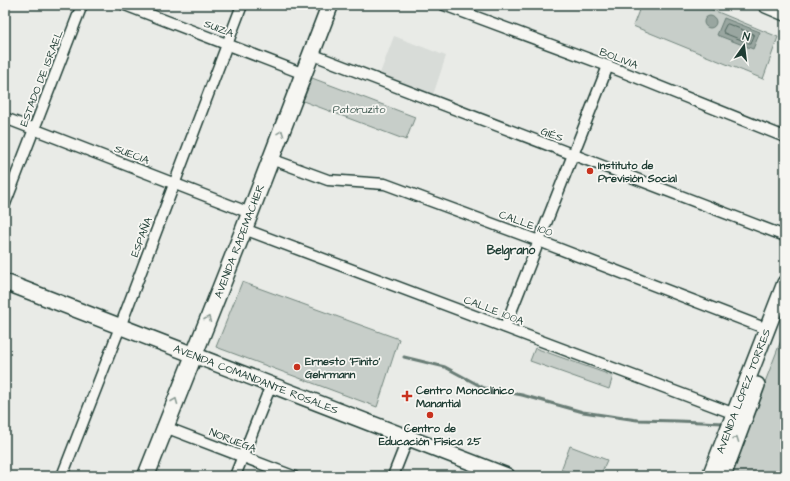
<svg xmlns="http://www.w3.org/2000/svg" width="790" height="481" viewBox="0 0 790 481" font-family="'Architects Daughter',sans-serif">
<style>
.built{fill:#d8dcd8}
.green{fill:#c7cec9;stroke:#73867e}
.water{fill:#99a6a0;stroke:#687c75}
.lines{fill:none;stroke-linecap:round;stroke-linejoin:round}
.shore{stroke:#50675f;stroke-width:1}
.stream{stroke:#687c75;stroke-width:3}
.minor-casing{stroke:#1f3d34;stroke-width:13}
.secondary-casing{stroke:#1f3d34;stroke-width:18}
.primary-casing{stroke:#1f3d34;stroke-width:19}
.minor{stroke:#f6f6f2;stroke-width:10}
.secondary{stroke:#f6f6f2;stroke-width:15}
.primary{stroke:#f6f6f2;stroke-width:16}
.oneway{stroke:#8a9a93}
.poi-dot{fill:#c8321e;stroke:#f6f6f2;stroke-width:1.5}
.labels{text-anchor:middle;stroke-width:3.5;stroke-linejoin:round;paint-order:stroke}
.street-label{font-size:11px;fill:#1f3d34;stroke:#f6f6f2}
.park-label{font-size:11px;fill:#415a52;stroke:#f6f6f2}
.poi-label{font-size:11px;font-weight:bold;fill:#1f3d34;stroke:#f6f6f2;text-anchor:start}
.neighbourhood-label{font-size:12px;font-weight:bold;fill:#1f3d34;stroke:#f6f6f2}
</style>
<rect width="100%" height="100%" fill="#e9ebe7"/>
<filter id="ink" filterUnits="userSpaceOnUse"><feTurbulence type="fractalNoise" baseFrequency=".025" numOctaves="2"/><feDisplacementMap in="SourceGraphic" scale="8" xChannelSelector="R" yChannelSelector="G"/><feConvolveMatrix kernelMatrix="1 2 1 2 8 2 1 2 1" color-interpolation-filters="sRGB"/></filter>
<g filter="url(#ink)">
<polygon class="built" points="394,36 446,56 432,98 379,76"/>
<g class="green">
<polygon points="641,5 701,5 778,37 763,79 633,26"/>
<polygon points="312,78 415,117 406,140 303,101"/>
<polygon points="242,282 399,339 377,407 216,347"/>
<polygon points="785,330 785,476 729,476"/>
<polygon points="535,348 613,376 609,389 530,361"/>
<polygon points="570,446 607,460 600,476 576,476 561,470"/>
</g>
<g class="water">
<circle cx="710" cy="22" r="6"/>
<polygon points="724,18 760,32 753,49 717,35"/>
</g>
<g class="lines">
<polygon class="shore" points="728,24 753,34 754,36 751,43 749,43 724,33 723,31 726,25"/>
<polyline class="stream" points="404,357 445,367 484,388 522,395 583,412 637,420 678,421 723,423"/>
<defs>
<g id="minor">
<polyline points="125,5 304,74"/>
<polyline points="444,5 608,66 785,137"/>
<polyline points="311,54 785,236"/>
<polyline points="5,118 250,213"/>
<polyline points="271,159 328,180 385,184 539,241 767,329"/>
<polyline points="5,204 82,5"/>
<polyline points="244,229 735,414"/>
<polyline points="505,327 608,66"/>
<polyline points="165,427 293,476"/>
<polyline points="62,476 120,327 242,5"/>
<polyline points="235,476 271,385"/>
<polyline points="393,476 408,438"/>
</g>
<g id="secondary">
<polyline points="766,5 785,13"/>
<polyline points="5,282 507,476"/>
<polyline points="710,476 785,283"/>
<polyline points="723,476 757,385"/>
</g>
<polyline id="primary" points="146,476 244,229 330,5"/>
</defs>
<use href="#minor" class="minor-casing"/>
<use href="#secondary" class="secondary-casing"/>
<use href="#primary" class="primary-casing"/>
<use href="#minor" class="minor"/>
<use href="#secondary" class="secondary"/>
<use href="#primary" class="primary"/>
</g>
<defs><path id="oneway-chevron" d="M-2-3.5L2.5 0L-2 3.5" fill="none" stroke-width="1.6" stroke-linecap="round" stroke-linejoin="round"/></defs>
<g class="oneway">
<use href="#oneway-chevron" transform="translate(281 133) rotate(-69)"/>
<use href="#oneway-chevron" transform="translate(208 319) rotate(-68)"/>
<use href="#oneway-chevron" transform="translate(175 401) rotate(-68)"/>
<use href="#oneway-chevron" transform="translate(736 439) rotate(-69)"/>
</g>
</g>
<g class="poi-dot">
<circle cx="590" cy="171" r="4"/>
<circle cx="297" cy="367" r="4"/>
<path d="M405 390h4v4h4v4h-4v4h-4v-4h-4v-4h4z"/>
<circle cx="430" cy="415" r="4"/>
</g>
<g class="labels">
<g class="street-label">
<text transform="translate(219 28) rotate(21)" y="4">SUIZA</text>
<text transform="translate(619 58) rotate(21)" y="4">BOLIVIA</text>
<text transform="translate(41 78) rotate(-69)" y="4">ESTADO DE ISRAEL</text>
<text transform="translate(552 134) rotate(21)" y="4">GIÉS</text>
<text transform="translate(132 154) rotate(21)" y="4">SUECIA</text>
<text transform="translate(526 223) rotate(20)" y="4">CALLE 100</text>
<text transform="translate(141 237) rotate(-69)" y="4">ESPAÑA</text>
<text transform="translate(239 241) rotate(-69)" y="4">AVENIDA RADEMACHER</text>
<text transform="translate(494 310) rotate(21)" y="4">CALLE 100A</text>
<text transform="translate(256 379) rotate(21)" y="4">AVENIDA COMANDANTE ROSALES</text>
<text transform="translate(743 391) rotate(-69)" y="4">AVENIDA LÓPEZ TORRES</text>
<text transform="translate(233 440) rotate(21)" y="4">NORUEGA</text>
</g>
<g class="park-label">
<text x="359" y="113">Patoruzito</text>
</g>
<g class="poi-label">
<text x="598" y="169">Instituto de<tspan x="598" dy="13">Previsión Social</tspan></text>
<text x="305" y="365">Ernesto 'Finito'<tspan x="305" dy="13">Gehrmann</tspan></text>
<text x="416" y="394">Centro Monoclínico<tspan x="416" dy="13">Manantial</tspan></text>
<text x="430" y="432" text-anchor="middle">Centro de<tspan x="430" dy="13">Educación Física 25</tspan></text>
</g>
<g class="neighbourhood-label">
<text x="511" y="254">Belgrano</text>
</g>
</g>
<rect width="790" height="481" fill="none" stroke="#f6f6f2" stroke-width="20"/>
<rect x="10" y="10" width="770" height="461" fill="none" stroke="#1f3d34" stroke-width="1.5" filter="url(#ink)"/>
<g transform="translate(744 46) rotate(14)" stroke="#f6f6f2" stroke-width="3" paint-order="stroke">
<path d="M0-3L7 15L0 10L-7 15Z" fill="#1f3d34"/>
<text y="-6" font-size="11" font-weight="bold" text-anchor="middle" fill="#1f3d34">N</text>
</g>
</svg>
